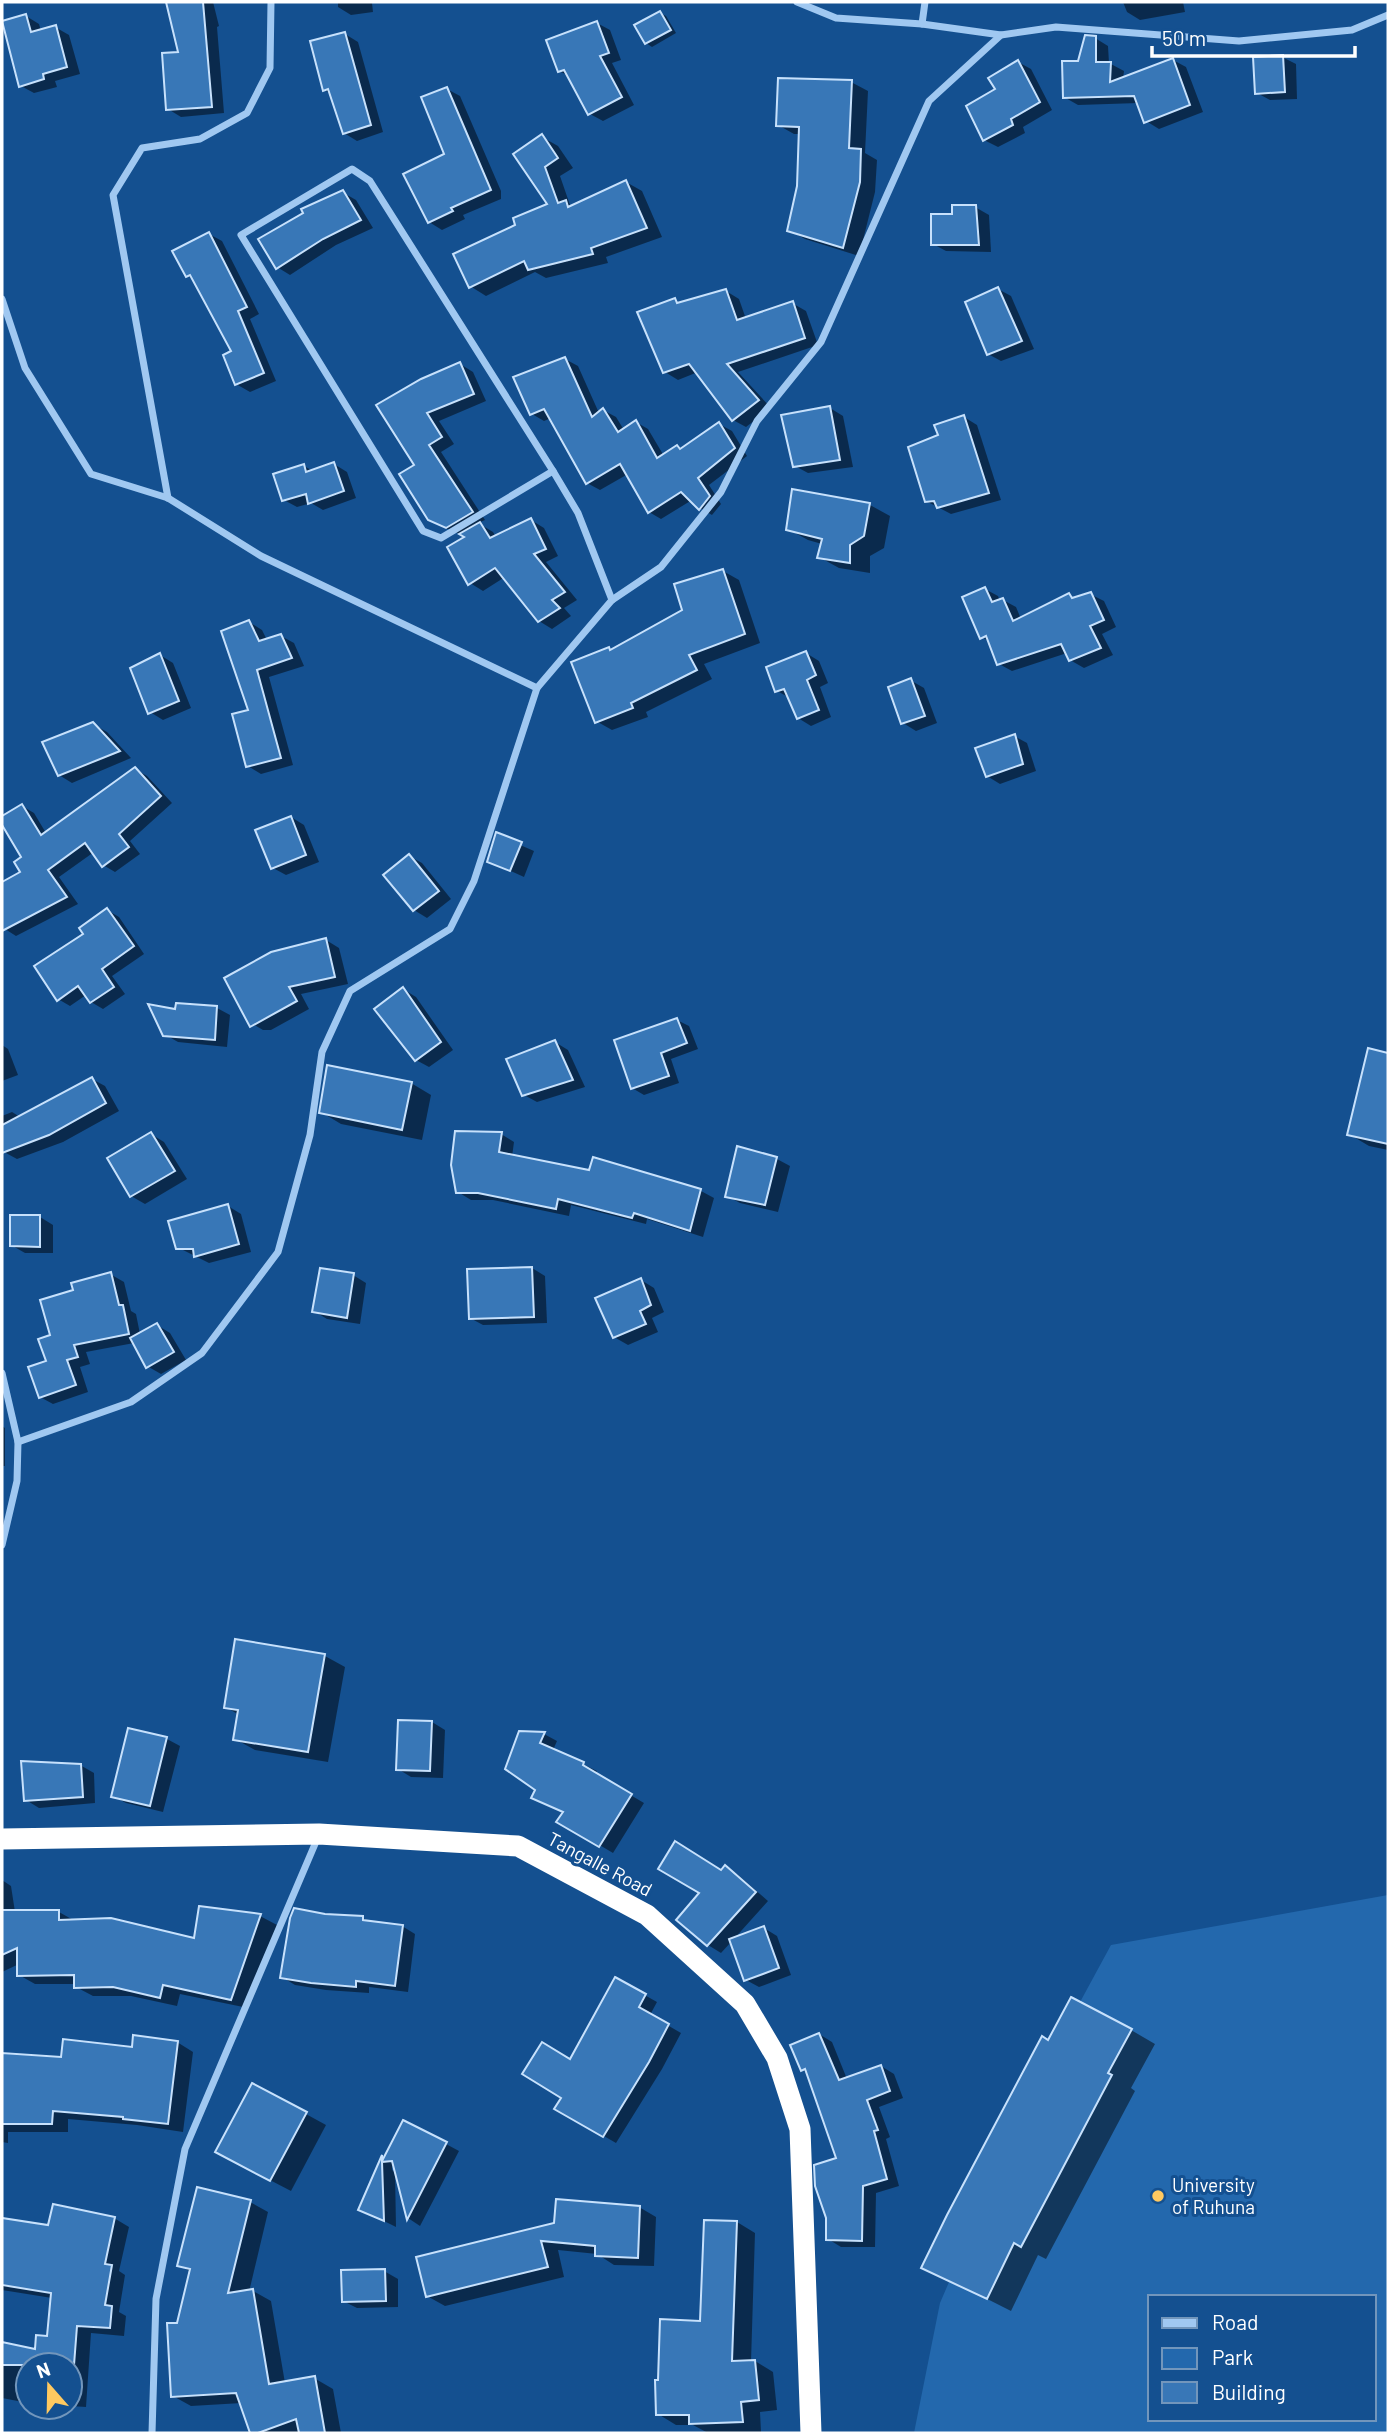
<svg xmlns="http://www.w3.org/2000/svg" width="1390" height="2435" viewBox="0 0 1390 2435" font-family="Barlow,sans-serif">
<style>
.green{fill:#2368ad;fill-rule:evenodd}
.shadow{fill:#0007}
.building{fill:#3877b7;stroke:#c7e1fc;stroke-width:2}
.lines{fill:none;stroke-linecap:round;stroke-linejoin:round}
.street{stroke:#a0c8f1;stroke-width:7}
.highway{stroke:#fff;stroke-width:21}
.poi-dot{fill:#ffc960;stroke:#145090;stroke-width:2.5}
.labels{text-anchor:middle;stroke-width:6;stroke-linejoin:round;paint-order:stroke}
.street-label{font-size:19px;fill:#fff;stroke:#145090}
.poi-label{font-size:19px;fill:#fff;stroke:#145090;text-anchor:start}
</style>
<rect width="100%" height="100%" fill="#145090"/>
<path class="green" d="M 1388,1895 L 1388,2433 L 914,2433 L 940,2303 L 1028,2098 L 1111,1945 ZM 1150,2297 L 1374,2297 L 1374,2419 L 1150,2419 Z"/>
<g class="shadow">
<polygon points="168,2 213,2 219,26 217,27 224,113 181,117 168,109 180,53"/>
<polygon points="331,2 377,2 377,3 372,3 373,12 351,15 338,7 338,3"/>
<polygon points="1123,2 1183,2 1185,12 1140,20 1127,12"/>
<polygon points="660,13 666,16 676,33 652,47 646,43"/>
<polygon points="26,16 39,24 41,31 55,27 69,35 80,74 55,81 57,87 34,93 21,86"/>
<polygon points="597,23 610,30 621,60 612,63 634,105 603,121 590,114 569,76 559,71"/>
<polygon points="345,34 358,42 383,132 357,141 344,133 332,94 324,90"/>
<polygon points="1095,38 1108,46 1109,63 1124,71 1123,79 1173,60 1186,67 1203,112 1159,129 1146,121 1139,103 1078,105 1064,97 1079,63"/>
<polygon points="1282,57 1296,64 1297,99 1270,100 1257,93"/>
<polygon points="1018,62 1031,69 1052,110 1023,127 1025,133 998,147 984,140 997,90"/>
<polygon points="851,82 868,91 865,153 877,160 875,192 859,256 805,239 789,230 799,187 801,134 794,134 778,125"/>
<polygon points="447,89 460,96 501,191 501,199 463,215 465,219 442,230 429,222 446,155"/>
<polygon points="542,137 558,146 573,168 560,176 570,205 573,206 626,182 642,191 662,237 606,257 608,263 546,278 535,272 486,296 470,286 517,225 550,205 516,155"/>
<polygon points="342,192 356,200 373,228 336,245 290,275 277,267"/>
<polygon points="975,207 989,215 991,252 946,251 933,244 953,216"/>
<polygon points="209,234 222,241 259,314 250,319 276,381 250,392 236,384 234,352 195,281 188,276"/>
<polygon points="998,289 1011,296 1034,349 1001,361 988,354"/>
<polygon points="726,291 739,299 746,319 792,303 806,311 818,345 738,372 771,408 746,427 733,420 698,372 678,380 665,372 675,300 681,304"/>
<polygon points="565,359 578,366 599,413 603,410 616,417 624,430 636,422 648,429 664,456 677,447 682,449 719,424 732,431 747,456 709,485 721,504 712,515 700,508 692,500 661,519 649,512 628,474 600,490 587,483 551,418 544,421 532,414"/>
<polygon points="460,364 473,372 486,401 439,421 454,444 441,452 485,520 478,523 493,532 496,537 531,520 544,528 558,556 546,562 577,600 564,608 571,616 552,629 539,621 505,577 483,591 470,583 467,537 443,527 417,466 378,406"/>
<polygon points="830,408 843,416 853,467 808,473 795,466"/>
<polygon points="964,417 977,425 1001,500 951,514 926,501 940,436"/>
<polygon points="334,464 347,472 356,498 323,510 311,503 297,507 284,500 304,466 313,471"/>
<polygon points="793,491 870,505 890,516 884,548 870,556 870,573 839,568 819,557 822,544 808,540 788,529"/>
<polygon points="723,571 739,580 760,643 704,664 712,679 646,712 648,717 612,730 596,721 609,649 612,651 684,611"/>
<polygon points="985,589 998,596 1000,601 1003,600 1016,607 1021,619 1069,595 1076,599 1090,594 1104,601 1116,627 1102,634 1113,655 1084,668 1070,660 1067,653 1012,671 999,664 990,642 982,637"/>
<polygon points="249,622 262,630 267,640 281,636 294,643 304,666 269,677 293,765 261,774 248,766"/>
<polygon points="806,653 819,661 828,683 820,687 831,717 811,726 798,718 790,698 777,691"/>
<polygon points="160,655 173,663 191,708 163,720 150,712"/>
<polygon points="910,680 924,688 937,723 916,731 903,723"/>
<polygon points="93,724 107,732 131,758 72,783 59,775"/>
<polygon points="1014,736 1027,743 1036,771 1000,784 987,776"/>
<polygon points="135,769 147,776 172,803 130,841 140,854 115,872 103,865 94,852 59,877 78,904 16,936 5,929 2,924 2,884 23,873 23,858 2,818 22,806 34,813 46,833"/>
<polygon points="291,817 304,825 319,862 286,875 273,868"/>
<polygon points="497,835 534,851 524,877 489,861"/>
<polygon points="409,856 422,863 451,899 427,918 414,910 386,875"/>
<polygon points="107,910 119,917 144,954 112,976 125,994 103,1009 91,1002 86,995 70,1006 58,999 85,934"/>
<polygon points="326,940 339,948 348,984 301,994 309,1009 271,1030 263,1030 249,1022"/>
<polygon points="403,989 416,997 453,1050 429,1067 416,1060"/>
<polygon points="178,1004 217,1008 230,1015 227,1047 178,1042 164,1034 177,1011"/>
<polygon points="677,1020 689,1026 698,1049 671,1059 679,1083 644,1095 632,1088"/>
<polygon points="555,1042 568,1050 585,1087 537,1102 524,1095"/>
<polygon points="2,1045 8,1049 18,1075 2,1081"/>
<polygon points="1369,1050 1388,1055 1388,1150 1369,1146 1349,1134"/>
<polygon points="92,1079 105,1086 119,1111 63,1142 17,1159 4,1152 2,1146 2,1116 12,1112 20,1117"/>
<polygon points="411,1083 431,1095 422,1140 341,1124 321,1112"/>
<polygon points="151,1134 164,1142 187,1179 145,1204 131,1196 109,1159"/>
<polygon points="501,1134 514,1142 512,1157 701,1191 714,1198 703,1237 647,1219 646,1224 571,1205 569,1216 493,1200 471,1200 458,1192"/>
<polygon points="777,1159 790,1166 778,1212 740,1203 727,1196"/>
<polygon points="228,1206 241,1214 251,1252 209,1263 177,1247"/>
<polygon points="40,1217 53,1225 53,1253 25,1253 11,1245"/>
<polygon points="532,1268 545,1276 547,1323 483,1325 470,1318"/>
<polygon points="110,1274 124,1282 131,1311 136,1314 140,1334 157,1325 170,1333 186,1360 161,1374 147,1366 134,1343 86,1352 90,1364 80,1367 88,1392 53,1404 40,1397 53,1336 75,1291"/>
<polygon points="353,1275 366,1283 360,1324 327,1319 314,1311"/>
<polygon points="641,1280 654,1288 664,1312 652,1318 658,1332 628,1345 614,1337"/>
<polygon points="2,1426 5,1428 5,1466 2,1466"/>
<polygon points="325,1656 345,1667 328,1762 255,1750 235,1739 239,1715 226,1707"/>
<polygon points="432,1722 445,1730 443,1778 411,1777 398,1769"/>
<polygon points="544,1734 557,1741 553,1750 597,1771 595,1774 644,1803 613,1853 559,1821 564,1813 533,1797 537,1789 507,1769"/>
<polygon points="167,1739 180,1746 163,1812 126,1803 113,1796"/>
<polygon points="80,1765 94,1773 95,1803 39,1808 26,1800"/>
<polygon points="725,1867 738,1875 768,1901 733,1940 764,1928 777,1936 791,1975 759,1987 746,1980 732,1941 721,1953 708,1945"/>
<polygon points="2,1880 11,1886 15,1912 59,1912 75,1921 195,1940 260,1916 277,1925 248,2008 180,1994 177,2006 131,1996 93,1996 76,1987 76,1984 35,1984 19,1975 19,1964 2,1972"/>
<polygon points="325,1915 363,1918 372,1923 402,1926 415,1934 408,1992 369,1987 369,1993 326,1990 295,1985 282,1977"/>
<polygon points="616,1979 657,2002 650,2015 681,2033 662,2069 616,2143 557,2109 563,2097 570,2061"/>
<polygon points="1131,2030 1155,2044 1131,2088 1135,2091 1046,2259 1038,2255 1011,2311 924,2267 1049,2042"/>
<polygon points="819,2034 832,2042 847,2079 881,2066 894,2074 903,2098 879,2107 890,2137 886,2139 899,2186 876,2193 875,2247 841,2247 828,2239 838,2159 808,2073 802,2070"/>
<polygon points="177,2042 193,2052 183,2132 137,2125 68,2119 68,2132 8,2132 8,2143 2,2142 2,2055 62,2059"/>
<polygon points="253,2085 326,2125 291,2191 237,2163"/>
<polygon points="446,2144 459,2151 420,2226 408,2218 396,2168 392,2166 392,2170 395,2172 396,2227 360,2209 383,2158 385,2159"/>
<polygon points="250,2202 268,2212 249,2292 253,2291 271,2301 285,2383 314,2378 333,2389 341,2433 252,2433 242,2403 191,2406 173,2396 178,2324 191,2272 179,2265"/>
<polygon points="639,2207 656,2217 654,2266 614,2265 597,2254 558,2250 564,2277 445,2306 427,2296 418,2258"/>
<polygon points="114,2218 129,2227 119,2271 125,2275 119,2312 126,2316 124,2336 91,2333 86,2407 70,2406 70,2365 28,2365 28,2403 2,2398 2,2344 37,2351 48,2338 52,2298 2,2290 2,2219 50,2227"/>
<polygon points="737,2222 755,2233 751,2362 755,2361 773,2372 777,2410 760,2412 761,2432 708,2433 693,2425 676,2425 658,2414 702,2323"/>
<polygon points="384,2271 398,2279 398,2307 357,2308 343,2301"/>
</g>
<g class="building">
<polygon points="166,2 203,2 212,107 166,110 162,53 178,52"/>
<polygon points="660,11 671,30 645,44 634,25"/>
<polygon points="26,14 31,32 56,25 67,67 43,74 44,79 19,87 2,21"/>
<polygon points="597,21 609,53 600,56 622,97 588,115 564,70 558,72 546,40"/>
<polygon points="345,32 371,125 343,134 328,89 323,91 310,41"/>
<polygon points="1085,35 1096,36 1096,62 1111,62 1110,82 1173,58 1190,105 1144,123 1134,96 1063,98 1062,61 1078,61"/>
<polygon points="1283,55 1285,92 1255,94 1253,57"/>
<polygon points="1018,60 1040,102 1011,119 1013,125 983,141 966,106 995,89 988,78"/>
<polygon points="778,78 852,80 849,148 861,149 860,182 843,248 787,231 797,186 799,127 776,126"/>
<polygon points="447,87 491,190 451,208 453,211 428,223 403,174 444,154 421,97"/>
<polygon points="542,134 558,158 545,167 558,203 566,200 568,207 626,180 647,228 591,248 593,254 528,270 524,261 469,288 453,254 515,225 513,218 547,204 513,154"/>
<polygon points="343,190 361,220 323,239 276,269 258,239 303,213 301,209"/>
<polygon points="952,205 976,205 979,245 931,245 931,214 952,214"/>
<polygon points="209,232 247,307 238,311 264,373 235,385 223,355 231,351 190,275 186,277 172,251"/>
<polygon points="998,287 1022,341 987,355 965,302"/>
<polygon points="726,289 737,320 793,301 805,338 727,364 759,400 732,421 689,364 663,373 637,312 675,298 677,303"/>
<polygon points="565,357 592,417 603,408 618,432 636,420 657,458 677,445 680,449 719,422 735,448 698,478 710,496 699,510 681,492 648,513 620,464 586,484 544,409 530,415 513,377"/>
<polygon points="460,362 474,394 427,413 442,437 429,445 473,512 446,528 428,520 399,474 414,465 376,405 421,379"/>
<polygon points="830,406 840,460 793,467 781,415"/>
<polygon points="964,415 989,493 937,508 934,501 925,502 908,447 938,435 934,425"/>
<polygon points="334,462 344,491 308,504 306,494 282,501 273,474 304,464 306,472"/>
<polygon points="792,489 870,503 864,536 850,545 850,563 817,558 822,539 786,530"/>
<polygon points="531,518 546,549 534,554 565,592 552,600 560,608 538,622 495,568 468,585 447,547 464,537 459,534 480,522 490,538"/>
<polygon points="723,569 745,634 689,655 697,670 631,703 633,708 595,723 571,662 609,647 610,650 682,610 674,584"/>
<polygon points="985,587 992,602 1003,598 1013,621 1069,593 1072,598 1091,592 1104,620 1090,626 1101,648 1069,661 1061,644 997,665 986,636 980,639 962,597"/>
<polygon points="249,620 259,641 281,634 292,658 257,670 281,758 246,767 232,714 248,710 221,631"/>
<polygon points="806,651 816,675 807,680 819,710 797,719 784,689 775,692 766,667"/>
<polygon points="160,653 179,701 148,714 130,668"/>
<polygon points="911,678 925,716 901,724 888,687"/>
<polygon points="93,722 120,751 58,776 42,742"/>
<polygon points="1015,734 1023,764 986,777 975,748"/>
<polygon points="135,767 161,796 119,834 129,847 102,867 85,843 48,870 67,897 2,931 2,882 20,872 14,862 21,857 2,825 2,816 22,804 41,835"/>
<polygon points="291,816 306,855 271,869 255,830"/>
<polygon points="496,832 522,842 510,871 487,862"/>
<polygon points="409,854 439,891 413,911 383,875"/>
<polygon points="107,908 134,946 102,969 114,987 90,1003 78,986 57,1001 34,966 83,934 79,928"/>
<polygon points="326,938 335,977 289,987 297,1001 250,1027 224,978 271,952"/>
<polygon points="403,987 441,1042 415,1061 374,1009"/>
<polygon points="176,1003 217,1006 215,1040 163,1036 148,1004 175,1009"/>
<polygon points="677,1018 687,1043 661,1053 669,1076 631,1089 614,1040"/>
<polygon points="555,1040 573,1080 522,1096 506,1059"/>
<polygon points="1368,1048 1388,1053 1388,1144 1347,1135"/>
<polygon points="327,1065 412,1082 402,1130 319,1113"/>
<polygon points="92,1077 106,1103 49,1135 2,1153 2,1125"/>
<polygon points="455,1131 502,1132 499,1152 589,1170 593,1157 701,1189 690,1231 634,1213 632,1218 558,1199 556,1209 478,1193 456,1193 451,1165"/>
<polygon points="151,1132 175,1171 130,1197 107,1158"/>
<polygon points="737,1146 777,1157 765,1205 725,1197"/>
<polygon points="228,1204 239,1244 194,1257 193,1249 176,1249 168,1221"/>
<polygon points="10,1215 40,1215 40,1247 10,1246"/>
<polygon points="532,1267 534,1317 469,1319 467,1269"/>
<polygon points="320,1268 354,1273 347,1318 312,1312"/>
<polygon points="111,1272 119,1305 123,1305 129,1334 74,1345 78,1357 67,1360 76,1385 39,1398 28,1367 46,1361 38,1339 50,1335 40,1300 73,1290 71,1283"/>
<polygon points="641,1278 651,1305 640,1311 646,1324 613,1338 595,1298"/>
<polygon points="157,1323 174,1352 146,1368 130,1338"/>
<polygon points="235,1639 325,1654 308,1752 233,1740 238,1710 224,1708"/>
<polygon points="398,1720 432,1721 430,1771 396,1770"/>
<polygon points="128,1728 167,1737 150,1806 111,1797"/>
<polygon points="519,1731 545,1732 540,1743 584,1762 583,1765 632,1794 599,1847 556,1822 563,1812 531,1798 535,1790 505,1769"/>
<polygon points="21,1761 81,1764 83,1797 24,1801"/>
<polygon points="675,1841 721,1870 725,1865 756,1892 707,1946 676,1920 699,1893 658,1869"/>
<polygon points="199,1906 261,1914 231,2000 163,1985 160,1998 113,1987 74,1988 74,1975 17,1976 17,1948 2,1955 2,1910 59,1910 59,1920 111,1918 194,1938"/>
<polygon points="294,1908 325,1914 363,1916 363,1920 403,1925 395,1986 356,1981 356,1987 311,1983 280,1978 290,1918"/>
<polygon points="764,1926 779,1968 744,1981 729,1939"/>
<polygon points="615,1977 646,1994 639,2007 669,2024 649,2062 603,2137 554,2109 561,2098 522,2074 542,2042 570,2059"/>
<polygon points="1071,1997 1132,2029 1108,2073 1112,2075 1021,2247 1014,2243 987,2299 921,2268 947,2215 1042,2036 1048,2040"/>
<polygon points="819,2033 839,2080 881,2065 890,2091 867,2100 878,2130 874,2131 887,2179 863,2186 862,2241 826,2240 826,2218 815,2186 814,2165 836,2158 805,2069 801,2071 790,2045"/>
<polygon points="133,2035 178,2041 168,2124 123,2119 123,2117 53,2111 52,2124 2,2124 2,2053 61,2057 63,2039 132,2047"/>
<polygon points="252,2083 307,2112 270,2181 215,2152"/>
<polygon points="403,2120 447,2142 407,2220 392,2161 382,2162 384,2221 358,2210 382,2155 382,2161"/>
<polygon points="197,2187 251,2200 228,2293 253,2289 269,2384 315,2376 325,2433 299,2433 296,2419 258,2433 250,2433 236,2393 171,2397 167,2323 177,2323 190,2269 177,2266"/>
<polygon points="556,2199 640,2206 638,2258 595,2256 595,2246 541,2241 548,2267 426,2297 416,2257 554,2223"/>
<polygon points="53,2204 115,2217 105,2264 112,2265 105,2305 112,2306 110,2328 77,2326 74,2365 2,2365 2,2342 35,2349 36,2335 47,2336 51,2293 2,2285 2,2218 48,2225"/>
<polygon points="704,2220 737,2221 732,2361 755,2360 759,2400 741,2402 743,2422 689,2424 689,2415 656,2415 655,2380 658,2380 660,2319 700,2321"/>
<polygon points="385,2269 386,2301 342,2302 341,2270"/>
</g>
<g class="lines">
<g class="street">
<polyline points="797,2 836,18 922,24 1001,35"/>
<polyline points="922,24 925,2"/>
<polygon points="352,169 370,181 553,471 441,538 423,531 241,235"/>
<polyline points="2,299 25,368 91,474 168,498 261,556 537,688 612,600 661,567 721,492 757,421 821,342 929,101 1001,35 1056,27 1239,41 1352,30 1388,15"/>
<polyline points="553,471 578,513 612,600"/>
<polyline points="168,498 113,195 142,148 200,139 247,113 270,68 271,2"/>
<polyline points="2,1373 18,1442 17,1481 2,1545"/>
<polyline points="18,1442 131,1402 202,1353 278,1252 310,1135 322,1052 350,991 450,929 474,881 537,688"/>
<polyline points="152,2433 156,2299 185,2149 318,1837"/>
</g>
<polyline class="highway" points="2,1839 319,1834 518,1846 647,1915 745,2004 777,2058 800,2129 811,2433"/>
</g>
<circle class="poi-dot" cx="1158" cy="2196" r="7"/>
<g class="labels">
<g class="street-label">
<text transform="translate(600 1864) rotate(28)" y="7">Tangalle Road</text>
</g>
<g class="poi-label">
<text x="1172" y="2192">University<tspan x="1172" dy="22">of Ruhuna</tspan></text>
</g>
</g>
<rect width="1390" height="2435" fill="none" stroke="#ffffff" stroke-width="7"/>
<rect x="1148" y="2295" width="228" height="126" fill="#145090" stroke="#7296bc" stroke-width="2"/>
<rect x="1162" y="2318" width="35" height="10" fill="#a0c8f1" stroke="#7296bc" stroke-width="2"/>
<text x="1212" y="2330" font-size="21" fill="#ffffff">Road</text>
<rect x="1162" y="2348" width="35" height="21" fill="#2368ad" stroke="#7296bc" stroke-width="2"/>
<text x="1212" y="2365" font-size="21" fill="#ffffff">Park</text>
<rect x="1162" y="2382" width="35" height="21" fill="#3877b7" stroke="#7296bc" stroke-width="2"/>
<text x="1212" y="2400" font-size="21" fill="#ffffff">Building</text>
<g transform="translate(49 2386) rotate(340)"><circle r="33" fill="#145090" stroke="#7296bc" stroke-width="2"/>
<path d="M0-5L12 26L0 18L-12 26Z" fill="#ffc960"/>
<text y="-10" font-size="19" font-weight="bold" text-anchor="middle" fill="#ffffff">N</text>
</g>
<path d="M1152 46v10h203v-10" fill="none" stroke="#ffffff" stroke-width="3.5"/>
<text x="1162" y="46" font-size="21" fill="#ffffff" stroke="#145090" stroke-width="5" paint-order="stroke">50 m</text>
</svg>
